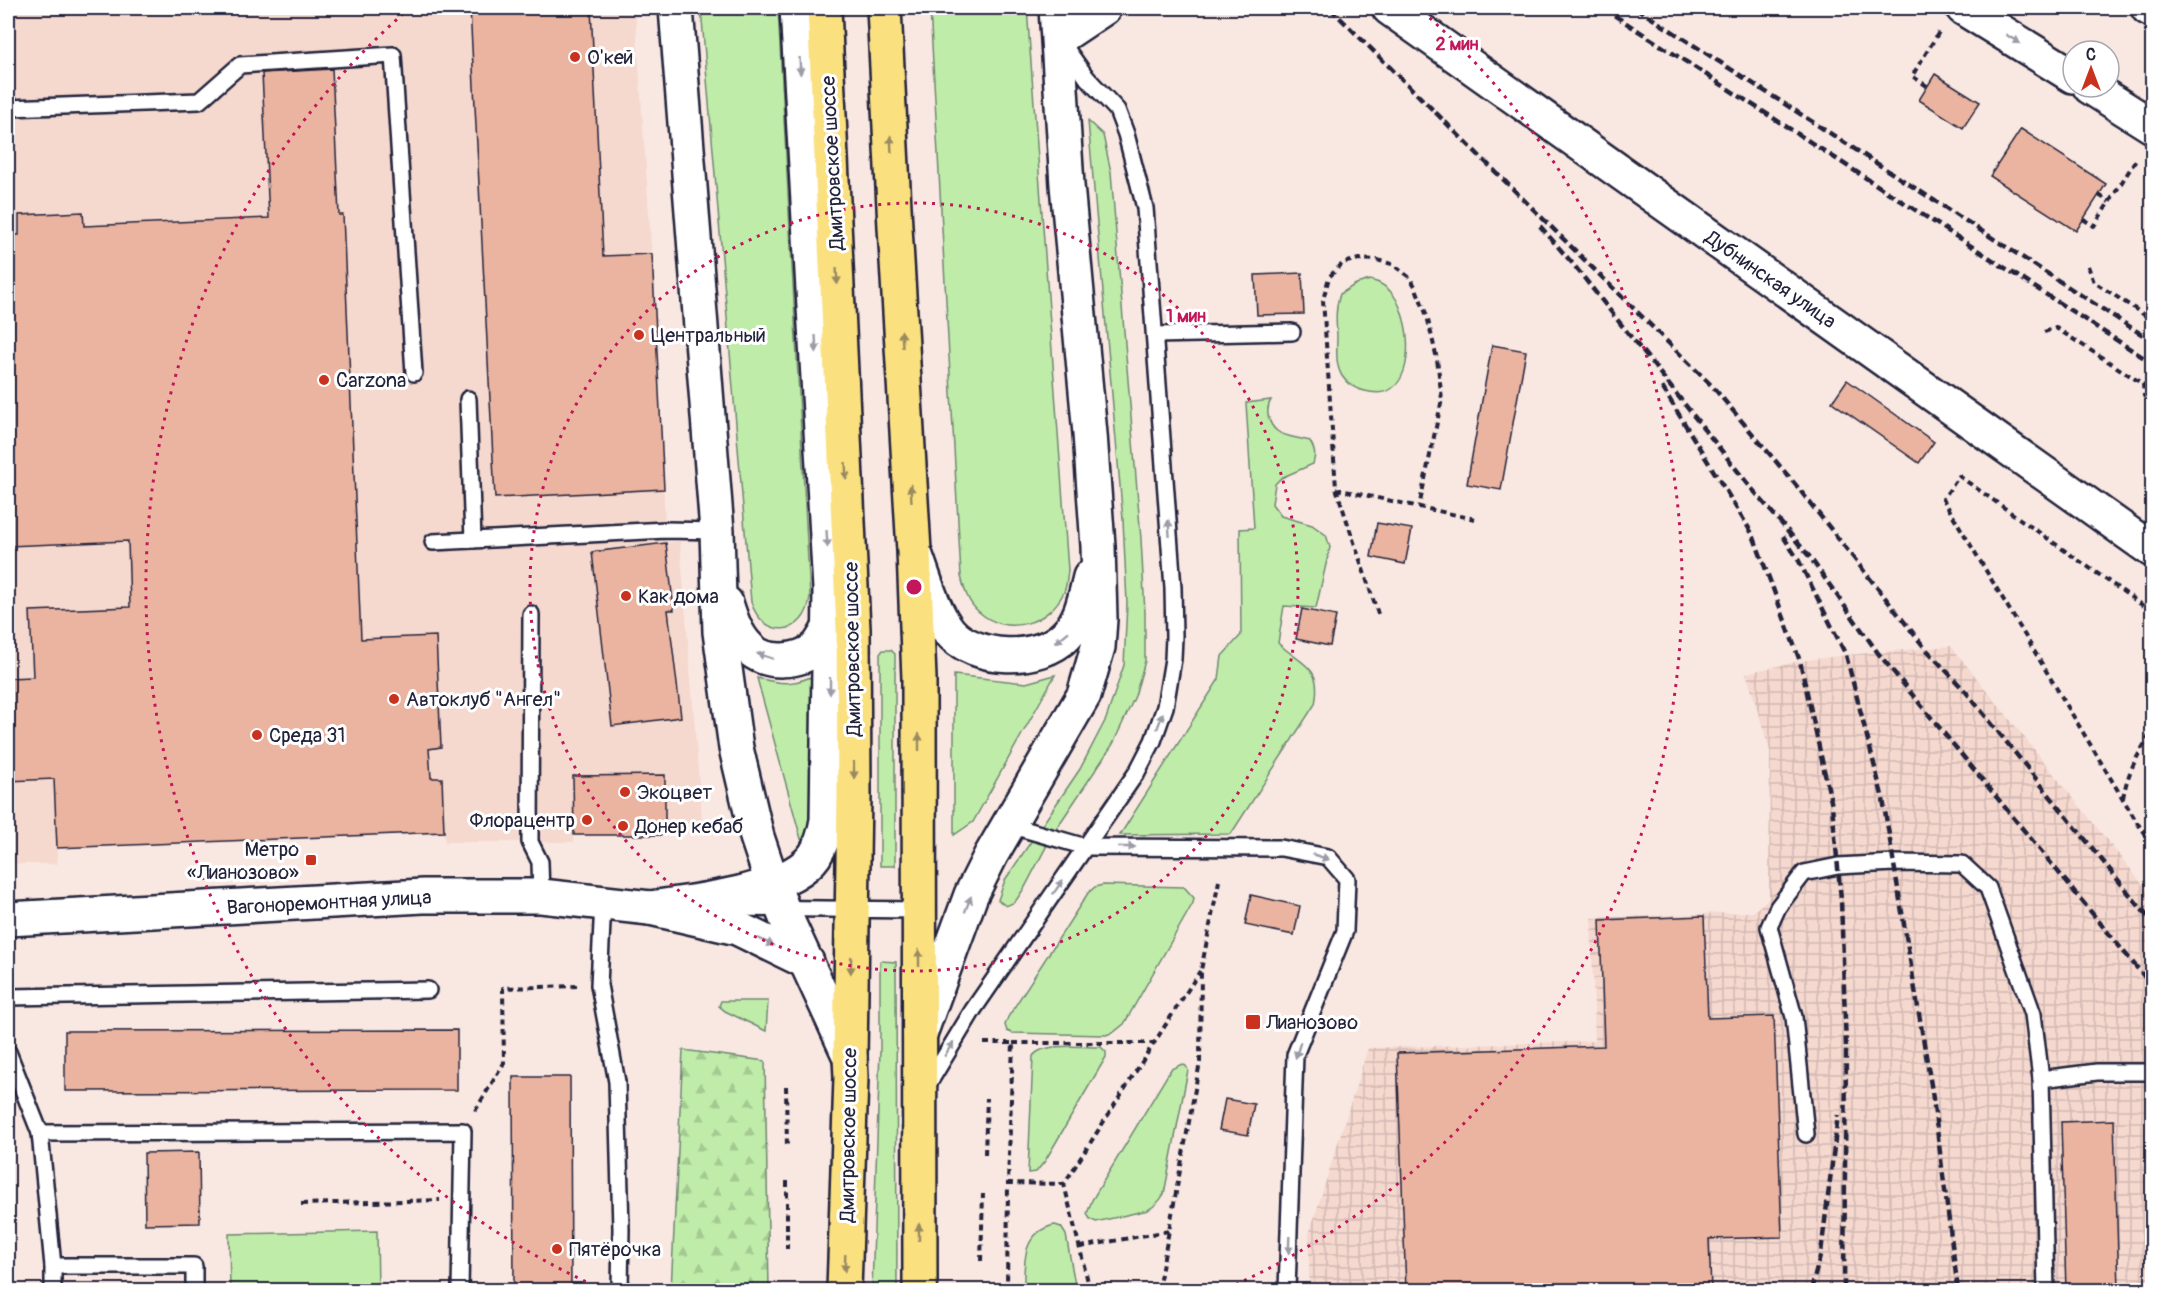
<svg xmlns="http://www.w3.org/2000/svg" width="2160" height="1298" viewBox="0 0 2160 1298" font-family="Pangolin,sans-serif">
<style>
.built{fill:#f5d8ce}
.industrial{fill:url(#industrial-grid)}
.green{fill:#bfeca9;stroke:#708772;stroke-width:1.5}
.forest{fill:url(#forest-firs);stroke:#708772;stroke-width:1.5}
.building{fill:#ebb4a0;stroke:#22223b;stroke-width:1.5}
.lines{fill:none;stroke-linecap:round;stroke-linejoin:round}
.lane-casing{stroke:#22223b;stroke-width:20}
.secondary-casing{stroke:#22223b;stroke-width:38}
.primary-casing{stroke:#22223b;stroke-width:38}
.path{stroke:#22223b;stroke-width:4;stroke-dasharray:6 4.5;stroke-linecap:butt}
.lane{stroke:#fff;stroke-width:15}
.secondary{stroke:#fff;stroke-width:33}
.primary{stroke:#fbe080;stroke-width:33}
.rail{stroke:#22223b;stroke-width:4.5;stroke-dasharray:9 4.5;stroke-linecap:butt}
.oneway{fill:#9c9ca7}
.oneway2{fill:#998a61}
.ring{fill:none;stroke:#c2185b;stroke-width:3;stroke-dasharray:3 6}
.poi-dot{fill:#c8321e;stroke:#fff;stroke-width:2}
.labels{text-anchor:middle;stroke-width:6;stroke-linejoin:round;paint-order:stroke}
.poi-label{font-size:20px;fill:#22223b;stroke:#fff;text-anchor:start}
.street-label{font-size:20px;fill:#22223b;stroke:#fff}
.centre{fill:#c2185b;stroke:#fff;stroke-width:3}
.ring-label{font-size:18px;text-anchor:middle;font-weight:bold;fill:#c2185b;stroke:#fff;stroke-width:6;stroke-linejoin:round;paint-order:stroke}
</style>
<defs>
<pattern id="industrial-grid" width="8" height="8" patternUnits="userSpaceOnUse" patternTransform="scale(1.5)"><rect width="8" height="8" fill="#f5d8ce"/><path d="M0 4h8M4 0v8" fill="none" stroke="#d2b9b2"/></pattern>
<pattern id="forest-firs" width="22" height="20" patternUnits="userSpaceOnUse" patternTransform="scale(1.5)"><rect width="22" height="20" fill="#bfeca9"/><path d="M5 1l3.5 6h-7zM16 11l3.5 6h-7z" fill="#a4ca92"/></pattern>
</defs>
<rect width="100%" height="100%" fill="#f9e8e2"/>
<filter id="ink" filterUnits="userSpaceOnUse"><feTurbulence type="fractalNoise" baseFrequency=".0167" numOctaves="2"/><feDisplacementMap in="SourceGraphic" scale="12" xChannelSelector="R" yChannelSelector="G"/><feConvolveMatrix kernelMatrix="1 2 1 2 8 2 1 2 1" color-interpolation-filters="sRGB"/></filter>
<g filter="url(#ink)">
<polygon class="built" points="8,8 635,8 653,273 666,543 680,541 703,832 665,835 574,835 574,842 445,842 444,832 57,848 57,864 8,864"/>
<polygon class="industrial" points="1951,646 2152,896 2152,1290 1309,1290 1309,1234 1368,1048 1595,1041 1591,918 1753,912 1769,898 1770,751 1746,673 1800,661 1846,655"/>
<g class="green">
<path d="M 701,8 L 778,8 L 810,597 C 806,637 763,640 751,602 Z"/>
<path d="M 930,8 L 1027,8 L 1068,570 C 1067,577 1067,586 1064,592 C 1049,624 1007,637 979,612 C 968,603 964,589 961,576 Z"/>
<polygon points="1088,121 1103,135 1111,172 1141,539 1145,613 1145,661 1135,696 1113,744 1054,832 1025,887 1015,902 1006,906 998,900 1005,880 1080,769 1106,719 1124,665 1127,603 1123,520"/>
<path d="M 1370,280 C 1391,285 1399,300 1404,320 C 1412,349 1409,403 1365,391 C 1356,389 1347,384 1342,376 C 1335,365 1337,349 1337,335 C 1336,321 1335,308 1340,294 L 1356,284 Z"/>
<path d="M 1271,400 C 1265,409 1268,424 1277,431 C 1284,437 1300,438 1310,441 C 1315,450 1316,454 1313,464 L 1281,478 L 1275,484 L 1272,504 L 1281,516 L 1312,525 L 1326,535 L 1330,547 L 1316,608 L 1284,606 L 1278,643 C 1301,665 1323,665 1315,704 L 1231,834 L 1120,835 L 1219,679 L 1222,656 L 1241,635 L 1240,529 L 1254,528 L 1246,403 Z"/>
<polygon points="883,650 891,650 895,654 895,866 880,866 880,654"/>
<path d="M 820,673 L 811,844 L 801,839 L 757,678 C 784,685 795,685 820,673 Z"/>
<polygon points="954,675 1026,683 1055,675 973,822 954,835"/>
<polygon points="1103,885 1184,887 1194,898 1193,903 1124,1024 1114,1032 1106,1035 1012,1033 1007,1031 1005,1025 1008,1017 1088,893 1095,887"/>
<polygon points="880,961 896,962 897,1290 872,1290 880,1049"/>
<polygon points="721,1001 768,1001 766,1031 725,1011 719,1006"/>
<path d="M 1101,1047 L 1106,1052 L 1106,1057 L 1045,1161 L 1036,1172 L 1028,1173 L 1033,1056 C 1043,1042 1083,1047 1101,1047 Z"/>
<path d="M 1182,1064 L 1186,1066 L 1188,1070 L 1164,1194 C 1160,1201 1155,1206 1148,1210 L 1096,1222 L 1090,1219 L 1087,1214 L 1092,1200 L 1171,1069 Z"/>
<path d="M 1055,1225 L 1061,1227 L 1066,1235 L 1076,1290 L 1024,1290 C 1024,1264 1021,1232 1055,1225 Z"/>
<polygon points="377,1231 378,1290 230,1290 229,1234"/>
</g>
<polygon class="forest" points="683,1050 765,1061 769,1290 671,1290"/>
<g class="building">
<polygon points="470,8 591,8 603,256 652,254 664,489 495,498"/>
<polygon points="332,69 339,215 343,215 361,639 436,636 441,747 429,749 431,778 442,778 444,832 57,848 54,779 8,781 8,678 33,677 30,611 130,607 128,541 8,546 8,235 19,235 19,215 83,212 84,226 269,218 262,73"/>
<polygon points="1935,74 1980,102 1963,128 1919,100"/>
<polygon points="2021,129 2106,184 2076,231 1990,176"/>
<polygon points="1302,273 1304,314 1257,315 1255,275"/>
<polygon points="1492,345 1526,351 1501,490 1467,484"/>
<polygon points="1847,380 1934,442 1919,463 1832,402"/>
<polygon points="1377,523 1412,529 1405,564 1371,557"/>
<polygon points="666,543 674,610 668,610 681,717 612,726 592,552"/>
<polygon points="1302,609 1336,616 1330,646 1296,639"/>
<polygon points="665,775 665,835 574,835 573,776"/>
<polygon points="1251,895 1300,906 1294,935 1245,925"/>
<polygon points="1704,916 1708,1018 1774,1016 1782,1237 1709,1239 1711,1290 1406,1290 1397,1053 1604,1046 1600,920"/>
<polygon points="457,1030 457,1090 65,1091 65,1031"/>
<polygon points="513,1077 570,1077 571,1290 514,1290"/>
<polygon points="1225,1099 1254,1104 1248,1135 1219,1130"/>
<polygon points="2114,1120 2119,1290 2066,1290 2061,1122"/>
<polygon points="199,1152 200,1223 145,1224 144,1153"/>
</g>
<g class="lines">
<defs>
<g id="lane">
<polyline points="8,108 199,101 240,65 393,55 414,373"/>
<polyline points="1155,335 1292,332"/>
<polyline points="468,399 473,540"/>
<polyline points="433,542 666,530 717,531"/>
<polyline points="531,614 530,842 540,862 541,896"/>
<polyline points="1009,825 1086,847 1281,848 1328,857 1347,879 1345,931 1295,1055 1287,1290"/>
<polyline points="603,902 599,985 617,1082 621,1229 620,1290"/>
<polyline points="728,908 919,910"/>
<polyline points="8,997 428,990"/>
<polyline points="8,1052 40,1133"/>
<polyline points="2041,1079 2046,1290"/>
<polyline points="927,1086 973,1010 1137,772 1153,741 1165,707 1173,659 1174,637 1173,588 1145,208 1126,134 1117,110 1087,78 1065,47"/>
<polyline points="1806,1134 1794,1017 1769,927 1778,907 1804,873 1838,866 1894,863 1962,864 1988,888 2033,1014 2041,1079 2097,1072 2152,1072"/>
<polyline points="53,1266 194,1266 194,1290"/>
<polyline points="53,1290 53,1266 40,1133 463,1131 460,1290"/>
</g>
<g id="secondary">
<polyline points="676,8 717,531 720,632 736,748 757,837 772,882 786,918 850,1057"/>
<polyline points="1389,8 2152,550"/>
<polyline points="1963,8 2073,76"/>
<polyline points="2148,8 2152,10"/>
<polyline points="1059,38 1104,8"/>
<polyline points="2090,87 2152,126"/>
<path d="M 916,556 C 925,580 933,611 949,631 C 974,661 1040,663 1066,635 C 1082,619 1085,597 1090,577"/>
<path d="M 726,603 C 731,619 736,635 749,648 C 765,665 800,663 817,647 C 822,642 826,633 830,627"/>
<path d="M 650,908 C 692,902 790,892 815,855 C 822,844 825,832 827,820 L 830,589 L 797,8"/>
<polyline points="8,919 423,896 541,896 650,908 737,928 807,962"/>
<polyline points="920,1034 971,895 991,855 1084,695 1098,647 1100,619 1098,546 1090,434 1067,185 1056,8"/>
</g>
<g id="primary">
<polyline points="824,8 853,629 854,795 850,1057 851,1077 844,1290"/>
<polyline points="884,8 895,227 914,551 919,679 920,1290"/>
</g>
</defs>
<use href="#lane" class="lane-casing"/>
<use href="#secondary" class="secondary-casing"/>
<use href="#primary" class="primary-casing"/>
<g class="path">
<polyline points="1927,86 1912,76 1939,32"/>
<polyline points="2099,195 2109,202"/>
<polyline points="2083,219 2094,226 2136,160"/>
<polyline points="2088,266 2094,282 2152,320"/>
<polyline points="2044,332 2056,328 2143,384 2144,396 2152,402"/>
<polyline points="1336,489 1475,519"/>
<polyline points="2152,612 1959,476 1943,499 2138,824 2152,842"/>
<polyline points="1378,614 1336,488 1323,300 1329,277 1343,263 1359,259 1377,260 1392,264 1409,277 1415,286 1427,316 1437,359 1442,399 1419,507"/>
<path d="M 2123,798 C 2128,770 2138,755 2152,731"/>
<polyline points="984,1043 1013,1043 1008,1183 1064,1184"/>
<polyline points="1013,1043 1153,1043"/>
<polyline points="786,1086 787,1149"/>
<polyline points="475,1111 504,1063 503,988 577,986"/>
<polyline points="985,1154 987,1098"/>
<polyline points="787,1181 787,1249"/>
<polyline points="301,1204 440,1200"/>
<polyline points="1080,1247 1169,1231"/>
<polyline points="981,1261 983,1194"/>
<polyline points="1007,1290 1008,1183"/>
<polyline points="1090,1290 1064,1184 1200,971"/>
<polyline points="1158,1290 1200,1062 1201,970 1219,881"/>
</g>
<use href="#lane" class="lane"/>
<use href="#secondary" class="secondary"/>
<use href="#primary" class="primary"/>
<g class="rail">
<polyline points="1330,8 1713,387 1795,484 1925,648 1966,692 2152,922"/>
<polyline points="1603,8 2152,363"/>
<polyline points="1636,8 2152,341"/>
<polyline points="1540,226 1573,264 1748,484 1809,556 1878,653 2152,986"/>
<polyline points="1662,387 1753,535 1800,661 1832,806 1841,899 1846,1049 1844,1290"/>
<polyline points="1783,536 1799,561 1846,655 1883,799 1932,1091 1958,1290"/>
<polyline points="1811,1290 1821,1253 1838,1115"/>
</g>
</g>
<defs><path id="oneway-solid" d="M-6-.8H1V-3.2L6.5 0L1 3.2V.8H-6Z" transform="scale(1.5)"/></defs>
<g class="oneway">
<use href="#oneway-solid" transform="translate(2013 39) rotate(32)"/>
<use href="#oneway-solid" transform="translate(800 66) rotate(87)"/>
<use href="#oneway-solid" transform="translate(816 344) rotate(87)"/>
<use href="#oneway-solid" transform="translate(1169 528) rotate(-94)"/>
<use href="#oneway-solid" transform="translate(827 539) rotate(87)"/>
<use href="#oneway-solid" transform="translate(1062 637) rotate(141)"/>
<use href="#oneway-solid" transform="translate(765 656) rotate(-162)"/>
<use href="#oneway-solid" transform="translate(830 686) rotate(90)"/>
<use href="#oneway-solid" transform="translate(1160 721) rotate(-70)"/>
<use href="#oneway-solid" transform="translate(1127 847)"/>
<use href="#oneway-solid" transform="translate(1321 857) rotate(18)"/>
<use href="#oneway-solid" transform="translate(1058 887) rotate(-55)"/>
<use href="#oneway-solid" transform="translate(968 904) rotate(-69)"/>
<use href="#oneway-solid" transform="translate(766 942) rotate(26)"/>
<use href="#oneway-solid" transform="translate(949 1049) rotate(-58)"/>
<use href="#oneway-solid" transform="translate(1298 1050) rotate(107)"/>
<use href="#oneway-solid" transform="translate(1289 1245) rotate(92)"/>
</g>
<g class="oneway2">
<use href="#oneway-solid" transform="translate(891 144) rotate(-93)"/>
<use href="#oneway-solid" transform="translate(837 276) rotate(87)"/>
<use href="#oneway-solid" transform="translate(902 339) rotate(-94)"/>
<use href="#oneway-solid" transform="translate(846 471) rotate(87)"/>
<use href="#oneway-solid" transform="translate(911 493) rotate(-93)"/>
<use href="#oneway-solid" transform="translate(919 742) rotate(-90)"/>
<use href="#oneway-solid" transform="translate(854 770) rotate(89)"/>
<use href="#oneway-solid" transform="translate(919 958) rotate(-90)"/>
<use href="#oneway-solid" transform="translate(851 965) rotate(91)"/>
<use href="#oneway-solid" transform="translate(919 1232) rotate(-90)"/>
<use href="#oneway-solid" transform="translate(845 1263) rotate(92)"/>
</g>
</g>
<g class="ring">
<circle cx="914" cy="587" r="384"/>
<path d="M602 1289A768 768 0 0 1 405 12M1423 12A768 768 0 0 1 1226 1289"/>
</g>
<g class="poi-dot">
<circle cx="575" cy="57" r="6"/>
<circle cx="639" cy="335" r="6"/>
<circle cx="324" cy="380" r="6"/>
<circle cx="626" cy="596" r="6"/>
<circle cx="394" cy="699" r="6"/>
<circle cx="257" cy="735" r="6"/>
<circle cx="625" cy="792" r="6"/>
<circle cx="587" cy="820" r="6"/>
<circle cx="623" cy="826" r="6"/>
<rect x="305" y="854" width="12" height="12" rx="3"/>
<rect x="1245" y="1014" width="16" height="16" rx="3"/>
<circle cx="557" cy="1249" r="6"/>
</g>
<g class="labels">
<g class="poi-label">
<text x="587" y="64">О'кей</text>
<text x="651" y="342">Центральный</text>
<text x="336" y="387">Carzona</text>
<text x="638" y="603">Как дома</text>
<text x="406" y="706">Автоклуб "Ангел"</text>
<text x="269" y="742">Среда 31</text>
<text x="637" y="799">Экоцвет</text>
<text x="575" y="827" text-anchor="end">Флорацентр</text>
<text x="635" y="833">Донер кебаб</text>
<text x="299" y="856" text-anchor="end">Метро<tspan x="299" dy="23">«Лианозово»</tspan></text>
<text x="1266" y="1029">Лианозово</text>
<text x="569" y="1256">Пятёрочка</text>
</g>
<g class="street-label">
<text transform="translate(832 163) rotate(-93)" y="7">Дмитровское шоссе</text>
<text transform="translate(1771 279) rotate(35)" y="7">Дубнинская улица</text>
<text transform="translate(852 649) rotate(-91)" y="7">Дмитровское шоссе</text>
<text transform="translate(329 902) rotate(-3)" y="7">Вагоноремонтная улица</text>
<text transform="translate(848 1135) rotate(-89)" y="7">Дмитровское шоссе</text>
</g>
</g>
<circle cx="914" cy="587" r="9" class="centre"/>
<g class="ring-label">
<text x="1457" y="50">2 мин</text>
<text x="1186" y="322">1 мин</text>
</g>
<rect width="2160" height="1298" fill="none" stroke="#fff" stroke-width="30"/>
<rect x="15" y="15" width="2130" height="1268" fill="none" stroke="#22223b" stroke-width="2" filter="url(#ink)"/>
<g transform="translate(2091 69)"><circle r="28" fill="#ffffff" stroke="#a7a7b1" stroke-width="1.5"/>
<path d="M0-4.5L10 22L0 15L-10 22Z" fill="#c8321e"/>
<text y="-9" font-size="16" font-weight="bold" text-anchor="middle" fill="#22223b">С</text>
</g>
</svg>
